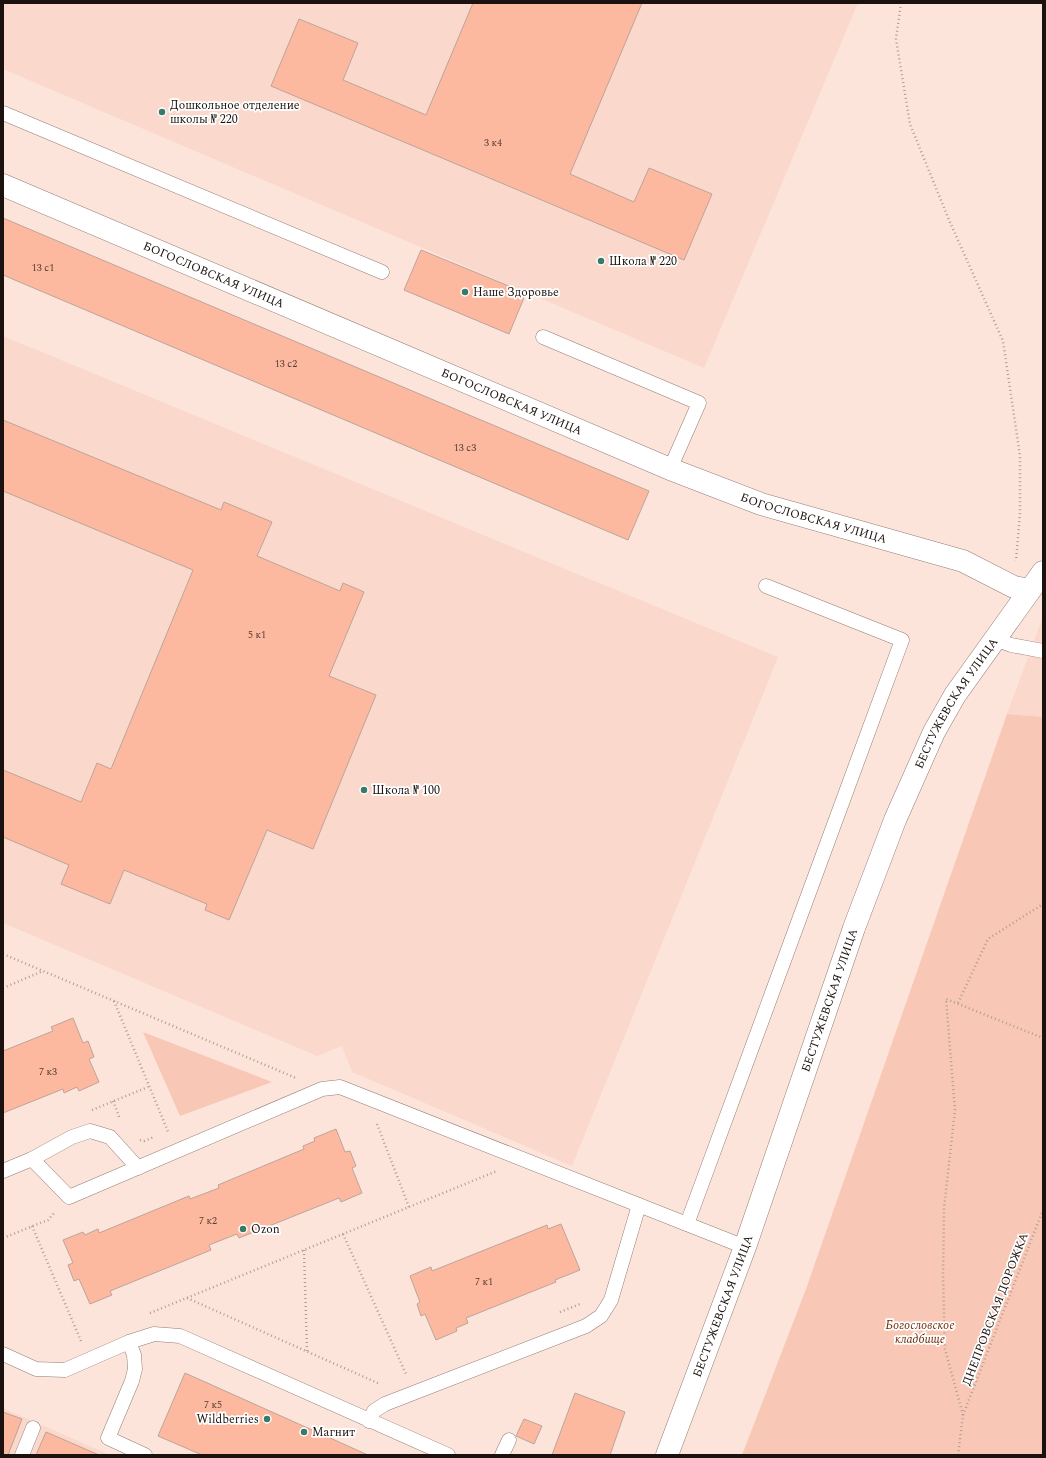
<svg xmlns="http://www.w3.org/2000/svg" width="1046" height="1458" viewBox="0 0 1046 1458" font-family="Spectral,serif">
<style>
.built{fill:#fad8cb}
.green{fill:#f8c7b5}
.building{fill:#fdb99f;stroke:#bca49b}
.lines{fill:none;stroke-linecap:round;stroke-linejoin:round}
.lane-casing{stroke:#937c74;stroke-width:15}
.street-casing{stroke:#937c74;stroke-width:23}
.path{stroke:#b19d96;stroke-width:2.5;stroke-dasharray:1 3;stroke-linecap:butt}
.lane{stroke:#fff;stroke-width:14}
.street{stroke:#fff;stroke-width:22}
.poi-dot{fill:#397a69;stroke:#fff;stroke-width:1.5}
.labels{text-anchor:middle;stroke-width:3.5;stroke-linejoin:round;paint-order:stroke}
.number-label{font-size:10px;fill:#543c33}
.poi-label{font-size:12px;fill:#1b120f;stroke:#fff;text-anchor:start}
.street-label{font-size:12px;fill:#1b120f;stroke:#fff}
.park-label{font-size:12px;font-style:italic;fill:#702805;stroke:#fff}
</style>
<rect width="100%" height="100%" fill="#fde4da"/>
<g class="built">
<polygon points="3,3 858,3 704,368 3,69"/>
<polygon points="3,336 778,657 572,1166 352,1072 342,1046 317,1056 3,923"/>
<polygon points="1043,616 1043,717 1007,714 1031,649"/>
<polygon points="3,1408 110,1455 3,1455"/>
</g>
<g class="green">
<polygon points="1007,714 1043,717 1043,1455 742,1455 806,1289"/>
<polygon points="143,1032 272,1082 180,1116"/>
</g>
<g class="building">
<polygon points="473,3 642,3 570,174 634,202 649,168 712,194 684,260 271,86 299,19 358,43 343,80 426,115"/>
<polygon points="3,218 649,491 628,540 3,275"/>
<polygon points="421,250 526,293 509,334 404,290"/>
<polygon points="3,420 221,510 224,502 272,522 257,556 340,591 343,583 364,592 329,676 376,695 313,849 267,830 229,920 205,910 207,904 124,870 110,904 61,884 69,865 3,837 3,770 81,802 97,763 111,769 193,570 3,491"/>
<polygon points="73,1018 83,1043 88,1041 94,1057 89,1059 99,1082 79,1091 77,1087 64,1093 63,1089 3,1113 3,1051 53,1031 51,1027"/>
<polygon points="336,1129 345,1152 350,1151 356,1166 352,1168 362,1193 341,1202 339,1198 239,1238 237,1234 209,1245 211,1250 110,1291 112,1295 90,1304 79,1279 74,1281 68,1265 73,1263 63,1240 83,1232 85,1235 98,1229 99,1233 189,1196 190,1199 219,1188 218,1185 304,1149 303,1146 315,1141 314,1138"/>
<polygon points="561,1224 580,1270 555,1280 556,1282 466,1318 468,1323 456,1328 457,1331 436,1340 425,1314 421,1316 417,1304 420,1302 410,1276 431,1267 432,1271 547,1225 548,1229"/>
<polygon points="185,1373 368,1455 202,1455 158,1436"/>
<polygon points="575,1393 625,1412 610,1455 552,1455"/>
<polygon points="3,1412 22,1419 8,1455 3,1455"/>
<polygon points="524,1419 542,1426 534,1444 516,1436"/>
<polygon points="46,1432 99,1455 36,1455"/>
</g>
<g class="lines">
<defs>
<g id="lane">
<polyline points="3,113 382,272"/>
<polyline points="543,337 699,403 670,469"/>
<polyline points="995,639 1011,645 1043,651"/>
<polyline points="32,1159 72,1137 90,1131 110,1137 138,1168"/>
<polyline points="3,1171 32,1159 69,1197 322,1089 340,1087 745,1247"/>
<polyline points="687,1224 902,640 766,586"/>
<polyline points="129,1342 134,1355 135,1369 132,1381 108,1438 145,1455"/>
<polyline points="3,1354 36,1369 65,1370 129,1342 154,1334 180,1336 448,1455"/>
<polyline points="369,1421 374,1411 385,1404 586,1326 601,1316 611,1300 639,1205"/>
<polyline points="22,1455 33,1428"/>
<polyline points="502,1455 509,1440"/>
</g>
<g id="street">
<path id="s1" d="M 3,185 L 670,469 L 761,504 L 963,561 L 1014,587 L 1030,590"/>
<path id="s2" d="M 667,1455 L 745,1247 L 854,928 L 895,820 L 934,732 L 955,695 L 1043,572"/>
</g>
</defs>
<use href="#lane" class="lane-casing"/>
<use href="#street" class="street-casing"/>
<g class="path">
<polyline points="901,3 896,39 910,124 949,220 1003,341 1020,456 1020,513 1016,561"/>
<polyline points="3,954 296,1078"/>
<polyline points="3,988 43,971"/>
<polyline points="114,1001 169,1134"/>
<polyline points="958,1003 988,939 1043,904"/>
<polyline points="113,1101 120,1119"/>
<polyline points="92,1110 148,1087"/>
<polyline points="377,1124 409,1207"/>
<polyline points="140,1140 144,1141 154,1137"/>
<polyline points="32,1226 81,1341"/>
<polyline points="343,1234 406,1374"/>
<polyline points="3,1238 48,1220 55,1212"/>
<polyline points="304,1250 307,1351"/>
<polyline points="187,1298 380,1384"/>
<polyline points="560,1312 580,1304"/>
<polyline points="150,1313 497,1171"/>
<polyline points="963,1415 945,1349 943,1276 944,1208 955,1110 946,999 1043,1038"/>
<polyline points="958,1455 963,1415 1043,1210"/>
</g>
<use href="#lane" class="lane"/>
<use href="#street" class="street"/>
</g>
<g class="poi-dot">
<circle cx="162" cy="112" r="4"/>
<circle cx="601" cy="261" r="4"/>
<circle cx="465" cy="292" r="4"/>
<circle cx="364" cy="790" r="4"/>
<circle cx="243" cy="1229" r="4"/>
<circle cx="267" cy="1419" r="4"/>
<circle cx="304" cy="1432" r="4"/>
</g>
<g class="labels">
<g class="number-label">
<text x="493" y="146">3 к4</text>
<text x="43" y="271">13 с1</text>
<text x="286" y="367">13 с2</text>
<text x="465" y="451">13 с3</text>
<text x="257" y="638">5 к1</text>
<text x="48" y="1075">7 к3</text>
<text x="208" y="1224">7 к2</text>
<text x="484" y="1285">7 к1</text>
<text x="213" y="1408">7 к5</text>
</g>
<g class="poi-label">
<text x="170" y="109">Дошкольное отделение<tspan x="170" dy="14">школы № 220</tspan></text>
<text x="609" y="265">Школа № 220</text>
<text x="473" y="296">Наше Здоровье</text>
<text x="372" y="794">Школа № 100</text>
<text x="251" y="1233">Ozon</text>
<text x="259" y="1423" text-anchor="end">Wildberries</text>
<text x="312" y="1436">Магнит</text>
</g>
<g class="street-label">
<text dy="4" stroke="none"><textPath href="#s1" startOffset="229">БОГОСЛОВСКАЯ УЛИЦА</textPath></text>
<text dy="4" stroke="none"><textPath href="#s1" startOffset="553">БОГОСЛОВСКАЯ УЛИЦА</textPath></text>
<text dy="4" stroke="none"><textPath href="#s1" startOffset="877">БОГОСЛОВСКАЯ УЛИЦА</textPath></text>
<text dy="4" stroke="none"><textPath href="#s2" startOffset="807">БЕСТУЖЕВСКАЯ УЛИЦА</textPath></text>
<text dy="4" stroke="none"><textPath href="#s2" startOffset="483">БЕСТУЖЕВСКАЯ УЛИЦА</textPath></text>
<text dy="4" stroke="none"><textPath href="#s2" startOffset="159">БЕСТУЖЕВСКАЯ УЛИЦА</textPath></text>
<text transform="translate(995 1309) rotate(-69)" y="4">ДНЕПРОВСКАЯ ДОРОЖКА</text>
</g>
<g class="park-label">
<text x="920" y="1329">Богословское<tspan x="920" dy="14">кладбище</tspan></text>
</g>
</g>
<rect width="1046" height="1458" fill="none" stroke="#1b120f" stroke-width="8"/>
</svg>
